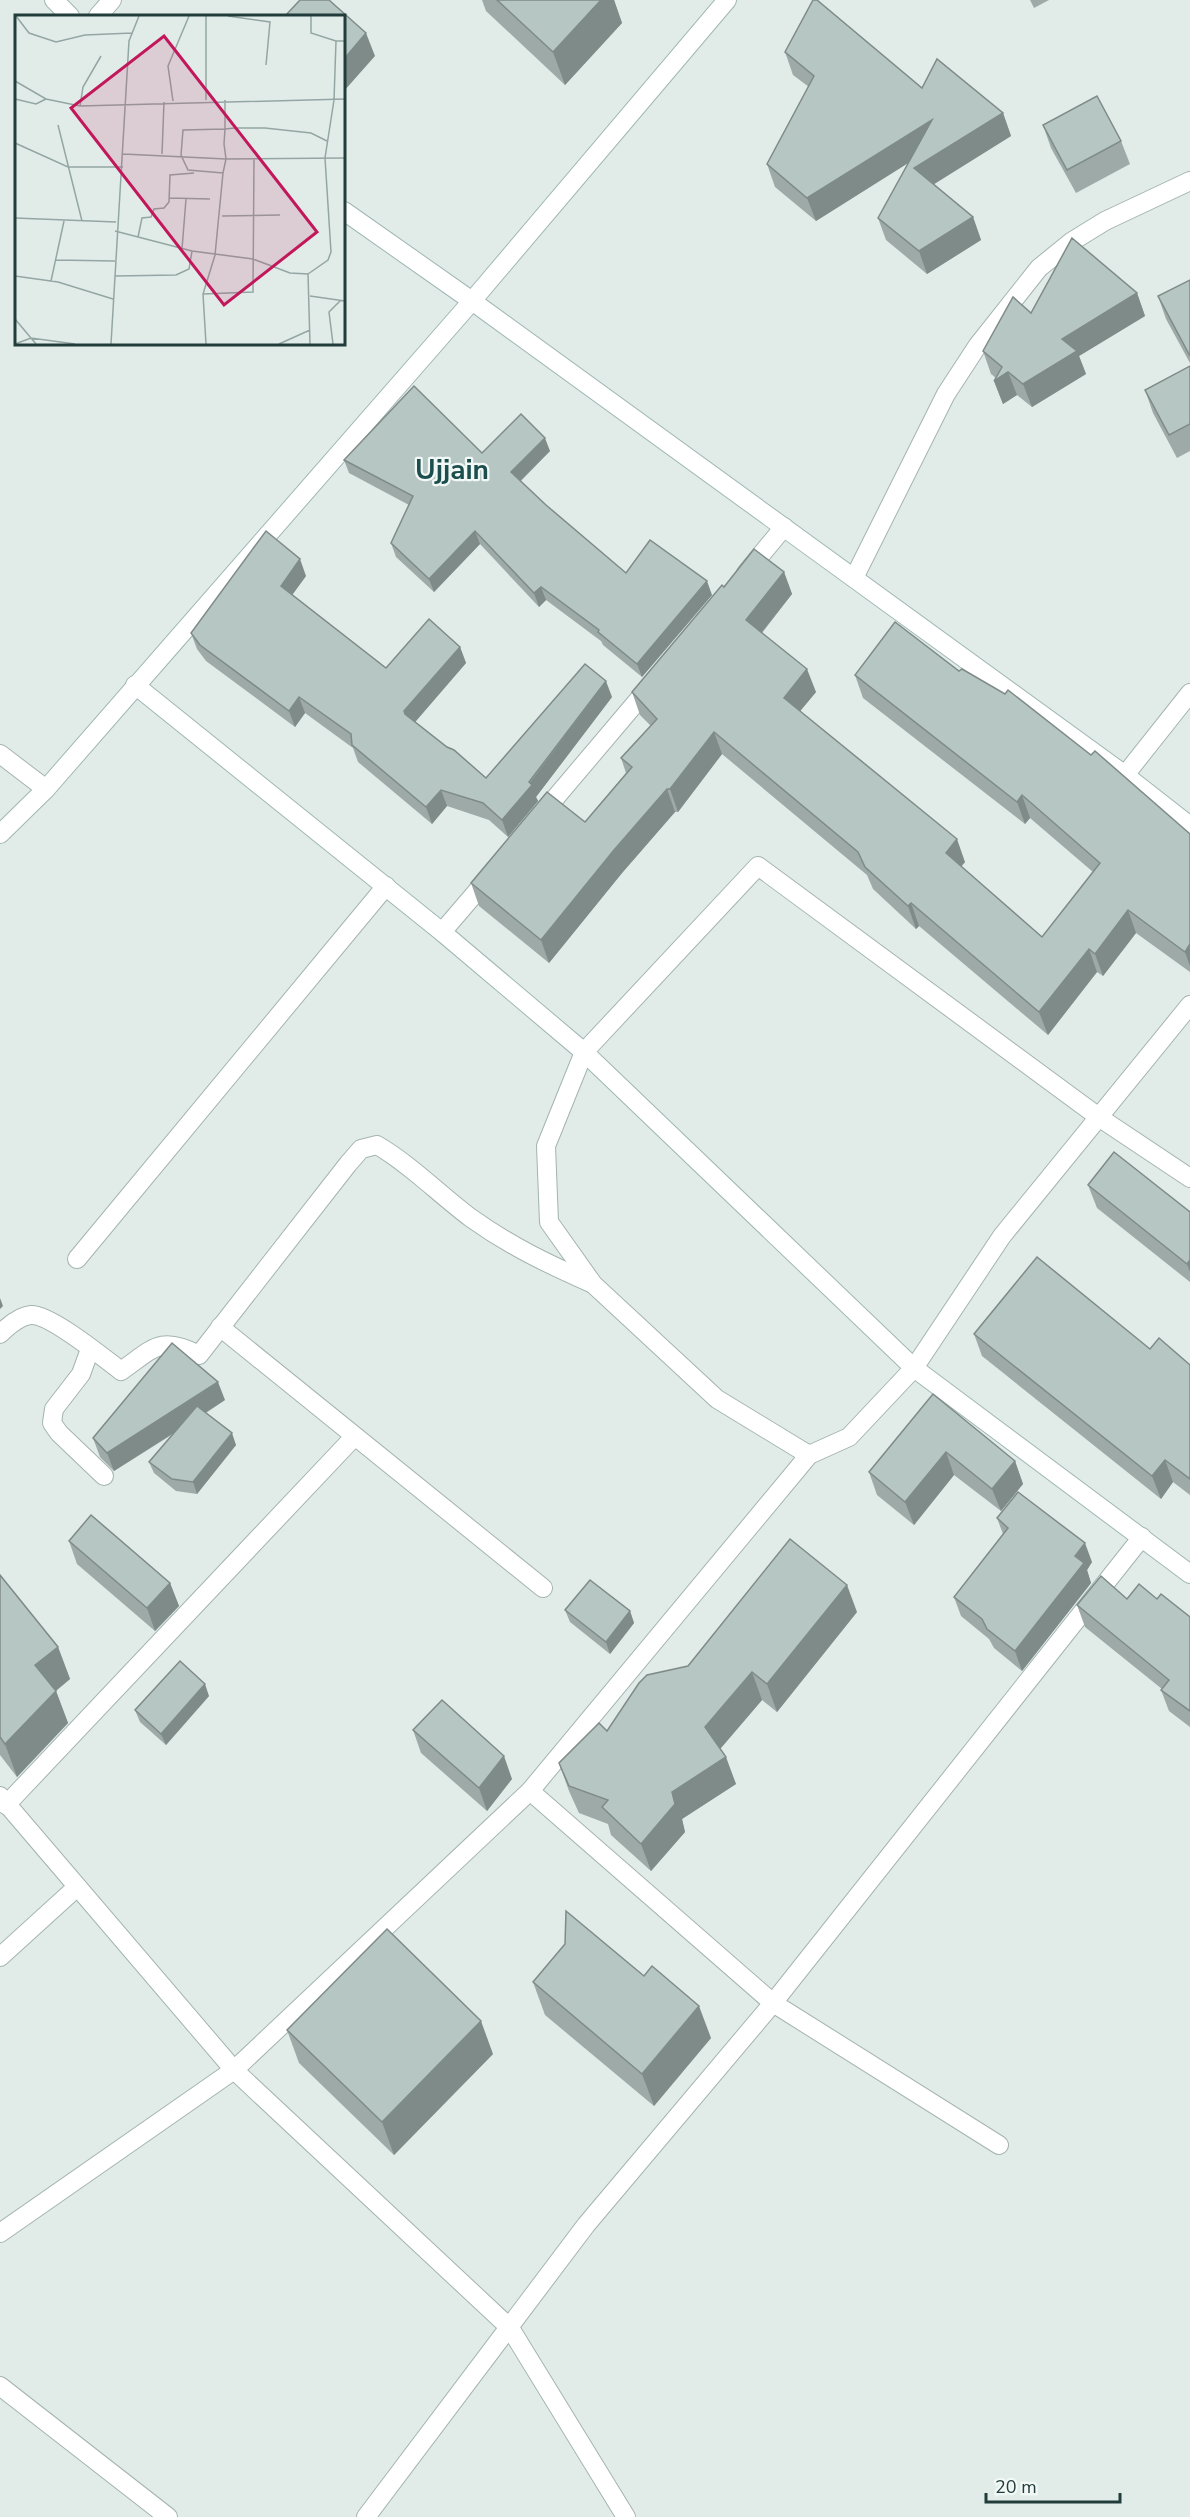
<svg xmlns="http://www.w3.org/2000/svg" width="1190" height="2517" viewBox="0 0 1190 2517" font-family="'Nunito Sans',sans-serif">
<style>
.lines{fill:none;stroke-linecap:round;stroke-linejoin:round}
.lane-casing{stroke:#a4b4b1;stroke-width:20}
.street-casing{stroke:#a4b4b1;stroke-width:20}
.secondary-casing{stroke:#9fb7b4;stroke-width:20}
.lane{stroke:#fff;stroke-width:18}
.street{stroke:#fff;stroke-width:18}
.secondary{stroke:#fff;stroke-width:18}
.wall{fill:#9daaa8}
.shaded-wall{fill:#7f8b88}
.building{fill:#b6c6c3;stroke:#7f8b88;stroke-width:1.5}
.labels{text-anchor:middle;stroke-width:4.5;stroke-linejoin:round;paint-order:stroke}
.town-label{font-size:28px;font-weight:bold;fill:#1d4e4e;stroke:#f1f8f6}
.inset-road{fill:none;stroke:#94a6a3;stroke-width:1.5}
.view{fill:#c2185b;fill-opacity:0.15;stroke:#c2185b;stroke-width:3}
.inset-edge{fill:none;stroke:#213c3b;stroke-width:3}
</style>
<rect width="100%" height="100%" fill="#e1ece9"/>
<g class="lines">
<defs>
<polyline id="lane" points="77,1259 386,886"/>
<g id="street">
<polyline points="98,16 112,0"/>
<polyline points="746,573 784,527"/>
<polyline points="854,578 946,394 978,345 1039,268 1071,242 1105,221 1190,181"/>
<polyline points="0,754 46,789"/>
<polyline points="1125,775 1190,693"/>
<polyline points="540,816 650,686"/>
<polyline points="442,932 490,876"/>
<polyline points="1190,1005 1002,1236 914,1368 849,1437 809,1455 717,1399 593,1284 549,1222 546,1146 584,1052 758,866 1100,1118 1190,1178"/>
<polyline points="220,1327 543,1588"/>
<path d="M 0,1334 C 8,1326 19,1316 31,1315 C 50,1314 104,1358 121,1371 C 154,1348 160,1335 199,1355 L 348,1164 L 361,1149 L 377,1145 C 411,1165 439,1194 471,1218 C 510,1246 548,1264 591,1283"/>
<polyline points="90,1349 81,1374 54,1409 52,1423 59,1433 104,1476"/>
<polyline points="530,1791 773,2003 999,2145"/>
<polyline points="0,1796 234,2070 510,2328 626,2517"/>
<polyline points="6,1805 354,1437"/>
<polyline points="0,1957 77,1887"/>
<polyline points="0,2233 234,2070 530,1791 809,1455"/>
<polyline points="0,2386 168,2517"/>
<polyline points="366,2517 586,2225 773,2003 1142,1537"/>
</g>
<g id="secondary">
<polyline points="54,0 70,16"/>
<polyline points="344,211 472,301 1125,775 1190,826"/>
<polyline points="135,685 442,932 584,1052 914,1368 1190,1574"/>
<polyline points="0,834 46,789 472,301 727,0"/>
</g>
</defs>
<use href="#lane" class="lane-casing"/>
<use href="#street" class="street-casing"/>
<use href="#secondary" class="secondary-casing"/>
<use href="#lane" class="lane"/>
<use href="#street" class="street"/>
<use href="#secondary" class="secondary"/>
</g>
<g class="wall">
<polygon points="482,0 614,0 622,23 565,85 486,11"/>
<polygon points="1030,0 1049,0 1034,8"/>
<polygon points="785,52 922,88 1003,113 1011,136 934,184 973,217 981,240 927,274 886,240 878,218 908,163 816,221 775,187 767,164 809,87 793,75"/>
<polygon points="1043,125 1121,141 1130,164 1076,193 1051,148"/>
<polygon points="1190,280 1190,363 1166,319 1158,296"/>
<polygon points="1137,293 1145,316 1079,356 1086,374 1032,407 1017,395 1003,404 994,381 996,378 991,374 983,351 1031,313"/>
<polygon points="1190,366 1190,451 1177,458 1153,413 1145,390"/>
<polygon points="550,451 521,481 546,505 626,573 712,595 642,677 603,645 601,641 546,600 539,607 480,544 434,592 396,557 391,543 409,505 349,473 344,460 482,453"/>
<polygon points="784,572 792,594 762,633 816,692 800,711 965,862 961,867 1042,937 1093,872 1030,818 1025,824 863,698 855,675 959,671 1190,834 1190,972 1136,933 1103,976 1097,972 1048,1035 919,926 916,929 873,889 867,875 722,754 678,812 675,812 622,873 549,963 479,906 471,883 585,822 626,773 621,758 651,726 640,715 632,692 724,587"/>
<polygon points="306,576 292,595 386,668 460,647 466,663 415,722 486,778 612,697 536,797 538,801 508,837 489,820 447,806 432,824 358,762 353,748 305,713 295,727 206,661 197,649 191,633"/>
<polygon points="1088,1185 1190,1212 1190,1282 1097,1208"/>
<polygon points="974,1334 1150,1349 1190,1365 1190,1495 1173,1482 1161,1499 982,1356"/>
<polygon points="933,1394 1015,1461 1023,1484 1001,1511 954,1475 914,1525 877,1495 869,1472"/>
<polygon points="225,1400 206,1413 236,1445 197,1494 176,1491 154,1473 149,1462 173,1434 114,1471 100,1457 93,1438"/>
<polygon points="997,1518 1092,1562 1087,1570 1091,1583 1022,1671 994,1648 989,1639 961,1616 954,1597 1003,1534"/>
<polygon points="69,1541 170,1583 179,1606 155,1631 77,1564"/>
<polygon points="0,1575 58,1647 70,1679 56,1691 68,1723 17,1777 0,1755"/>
<polygon points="1127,1599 1157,1599 1190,1617 1190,1727 1169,1711 1161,1690 1162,1689 1085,1627 1077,1605"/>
<polygon points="565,1610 630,1611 634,1623 610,1654 570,1622"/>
<polygon points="857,1612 777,1712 762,1700 720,1749 736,1784 682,1819 685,1832 651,1871 611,1835 608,1824 579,1813 569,1791 559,1763 607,1731 688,1666"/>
<polygon points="209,1696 166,1745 140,1722 135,1710"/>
<polygon points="413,1730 512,1779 487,1811 421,1753"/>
<polygon points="533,1982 711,2038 654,2106 545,2015"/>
<polygon points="287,2030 493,2054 394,2155 299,2063"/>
</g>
<g class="shaded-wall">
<polygon points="601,0 614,0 622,23 565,85 553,52"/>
<polygon points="366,33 375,56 344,91 344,59"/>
<polygon points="1003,113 1011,136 923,191 914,168"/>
<polygon points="932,120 940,143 816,221 807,198"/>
<polygon points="973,217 981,240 927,274 919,251"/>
<polygon points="1137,293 1145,316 1079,356 1086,374 1032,407 1023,384 1062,339"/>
<polygon points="1008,372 1017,395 1003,404 994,381"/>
<polygon points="545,438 550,451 516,485 511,472"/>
<polygon points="475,531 480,544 434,592 429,579"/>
<polygon points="300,559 306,576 287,602 281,586"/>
<polygon points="784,572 792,594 754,642 746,620"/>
<polygon points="707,581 712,595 642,677 637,664"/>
<polygon points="541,587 546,600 539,607 534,593"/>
<polygon points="460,647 466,663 410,728 405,714 404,711"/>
<polygon points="807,669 816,692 792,721 784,698"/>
<polygon points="606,681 612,697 536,797 538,801 508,837 502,820"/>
<polygon points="299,697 305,713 295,727 289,711"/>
<polygon points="714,732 722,754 678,812 670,789"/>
<polygon points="667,789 675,812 622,873 549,963 541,940 614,850"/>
<polygon points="441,790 447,806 432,824 426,807"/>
<polygon points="1022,795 1030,818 1025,824 1017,802"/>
<polygon points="957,839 965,862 954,875 946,853"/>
<polygon points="911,903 919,926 916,929 908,906"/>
<polygon points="1128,910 1136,933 1103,976 1095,954"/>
<polygon points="1190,944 1190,966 1185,952"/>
<polygon points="1089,949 1097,972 1048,1035 1039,1012"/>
<polygon points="1190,1260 1190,1272 1187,1264"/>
<polygon points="0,1298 3,1306 0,1309"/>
<polygon points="218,1382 225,1400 114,1471 107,1453"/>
<polygon points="232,1433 236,1445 197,1494 193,1482"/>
<polygon points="946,1452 954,1475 914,1525 905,1502"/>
<polygon points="1165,1460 1173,1482 1161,1499 1152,1476"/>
<polygon points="1015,1461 1023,1484 1001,1511 992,1489"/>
<polygon points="1085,1543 1092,1562 1087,1570 1091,1583 1022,1671 1015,1651 1075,1556"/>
<polygon points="170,1583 179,1606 155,1631 147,1608"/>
<polygon points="847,1585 857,1612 777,1712 767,1684"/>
<polygon points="630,1611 634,1623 610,1654 606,1642"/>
<polygon points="58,1647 70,1679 47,1698 35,1665"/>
<polygon points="752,1672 762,1700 715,1755 705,1727"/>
<polygon points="205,1684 209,1696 166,1745 161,1734"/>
<polygon points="56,1691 68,1723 17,1777 5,1744"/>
<polygon points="504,1756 512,1779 487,1811 479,1788"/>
<polygon points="726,1757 736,1784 682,1819 685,1832 651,1871 641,1844 672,1792"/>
<polygon points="699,2006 711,2038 654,2106 642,2074"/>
<polygon points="481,2021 493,2054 394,2155 382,2122"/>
</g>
<g class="building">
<polygon points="300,0 329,0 366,33 344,59 344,16 285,16"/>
<polygon points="497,0 601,0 553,52"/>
<polygon points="813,0 817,0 922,88 937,59 1003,113 914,168 973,217 919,251 878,218 932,120 807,198 767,164 814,76 785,52"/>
<polygon points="1097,96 1121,141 1067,170 1043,125"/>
<polygon points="1072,238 1137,293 1062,339 1077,351 1023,384 1008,372 994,381 1002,367 983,351 1013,297 1031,313"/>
<polygon points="1190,280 1190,356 1158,296"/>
<polygon points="1190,366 1190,424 1169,435 1145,390"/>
<polygon points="414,386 482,453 521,414 545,438 511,472 546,505 626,573 650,540 707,581 637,664 598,632 599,630 541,587 534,593 475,531 429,579 391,543 413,496 344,460"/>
<polygon points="266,531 300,559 281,586 386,668 429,619 460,647 404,711 405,714 447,747 454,750 486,778 585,664 606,681 529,782 532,785 502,820 483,803 441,790 426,807 352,745 351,734 299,697 289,711 200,645 191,633"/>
<polygon points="754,549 784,572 746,620 807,669 784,698 957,839 946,853 1042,937 1100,863 1022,795 1017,802 855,675 895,622 959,671 962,669 1005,694 1008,690 1091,755 1095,751 1190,834 1190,944 1185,952 1128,910 1095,954 1089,949 1039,1012 911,903 908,906 865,867 858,852 714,732 670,789 667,789 614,850 541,940 471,883 547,792 585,822 632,767 621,758 657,719 632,692 722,585 724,587"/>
<polygon points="1114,1152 1190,1212 1190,1260 1187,1264 1088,1185"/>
<polygon points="1037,1257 1150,1349 1159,1338 1190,1365 1190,1479 1165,1460 1152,1476 974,1334"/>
<polygon points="172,1343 218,1382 107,1453 93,1438"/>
<polygon points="933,1394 1015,1461 992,1489 946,1452 905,1502 869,1472"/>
<polygon points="197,1406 232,1433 193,1482 172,1479 149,1462"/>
<polygon points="1018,1492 1085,1543 1075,1556 1084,1563 1015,1651 987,1629 982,1619 954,1597 1008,1528 997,1518"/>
<polygon points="91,1515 170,1583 147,1608 69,1541"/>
<polygon points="790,1539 847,1585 767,1684 752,1672 705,1727 726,1757 672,1792 675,1804 641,1844 602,1807 608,1800 569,1786 559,1763 599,1723 607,1731 639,1683 647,1675 688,1666"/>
<polygon points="0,1575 58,1647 35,1665 56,1691 5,1744 0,1737"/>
<polygon points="1101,1576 1127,1599 1139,1584 1157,1599 1161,1594 1190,1617 1190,1711 1161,1690 1169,1680 1077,1605"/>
<polygon points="590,1580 630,1611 606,1642 565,1610"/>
<polygon points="180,1661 205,1684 161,1734 135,1710"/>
<polygon points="442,1700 504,1756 479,1788 413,1730"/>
<polygon points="566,1911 644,1976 652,1966 699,2006 642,2074 533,1982 565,1944"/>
<polygon points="387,1929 481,2021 382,2122 287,2030"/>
</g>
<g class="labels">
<g class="town-label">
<text x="452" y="479">Ujjain</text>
</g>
</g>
<g transform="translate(15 15)">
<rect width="330" height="330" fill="#e1ece9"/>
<path class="inset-road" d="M 1,1 L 14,18 L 41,27 L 70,20 L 117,18M 213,1 L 255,7 L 251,50M 296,1 L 296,18 L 321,26M 0,66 L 31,84 L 65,91 L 330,84M 0,84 L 21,89 L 31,84M 191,85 L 191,1M 210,85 L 210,114 L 209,129 L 211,144 L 208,158 L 173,155 L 166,140 L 168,115 L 210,114 L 220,113 L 250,113 L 296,118 L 312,126M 158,86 L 153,51 L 174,1M 65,91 L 68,72 L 86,41M 43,110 L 67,206M 0,128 L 53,152 L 108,152M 108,139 L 211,144 L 330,143M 147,139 L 149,87M 154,183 L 195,184M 207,201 L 265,200M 0,203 L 101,207M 100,216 L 177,236 L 238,244 L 275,258 L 293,259 L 295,329M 123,222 L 127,203 L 136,202 L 139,194 L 149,193 L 154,187 L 155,160 L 179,158M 167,234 L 171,184M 41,245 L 100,246M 293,259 L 313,245 L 316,237 L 310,143 L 319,85 L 321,26 L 330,26M 0,261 L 43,267 L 98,284M 100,261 L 161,260 L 174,254 L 177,236M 36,266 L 49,206M 188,279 L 238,277 L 239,144M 295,281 L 330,286M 0,304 L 21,329M 0,329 L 16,323 L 60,329M 96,329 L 114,26 L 124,1M 191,329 L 188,279 L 200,240 L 208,158M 264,329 L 295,315M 318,329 L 314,297 L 325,286"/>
<path class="view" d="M 149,21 L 302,217 L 209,290 L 56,93 Z"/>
<rect width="330" height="330" class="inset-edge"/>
</g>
<path d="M986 2493v9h134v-9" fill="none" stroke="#213c3b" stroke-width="3"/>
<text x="995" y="2493" font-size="18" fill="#213c3b" stroke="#f1f8f6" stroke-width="4.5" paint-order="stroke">20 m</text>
</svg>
